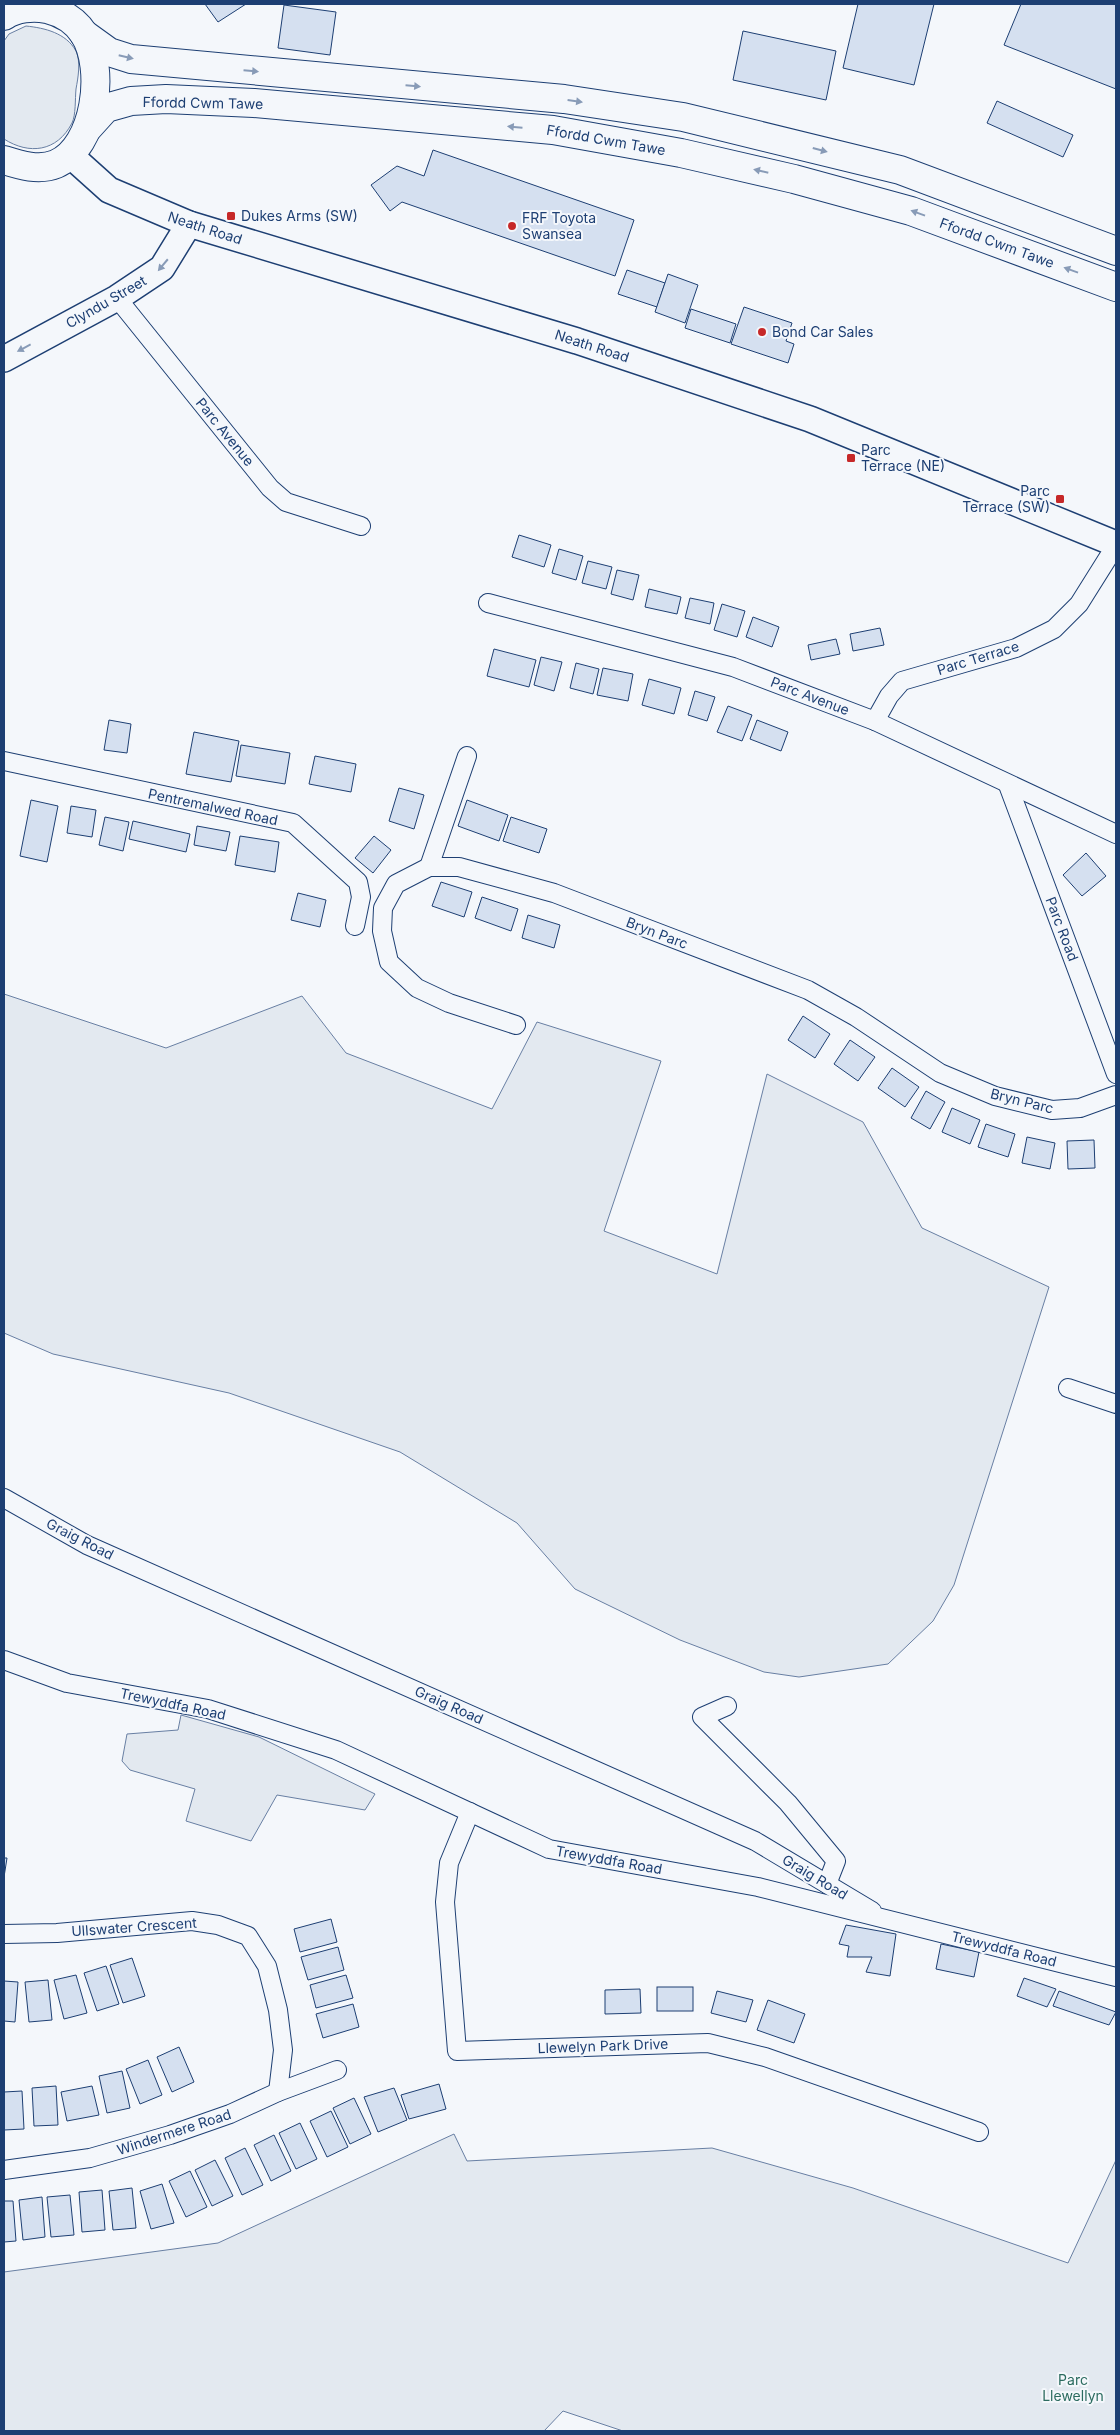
<svg xmlns="http://www.w3.org/2000/svg" width="1120" height="2435" viewBox="0 0 1120 2435" font-family="Inter,sans-serif">
<style>
.green{fill:#e3e9f0;stroke:#687fa3}
.building{fill:#d5e0f0;stroke:#1d3f73}
.lines{fill:none;stroke-linecap:round;stroke-linejoin:round}
.street-casing{stroke:#1d3f73;stroke-width:20}
.secondary-casing{stroke:#1d3f73;stroke-width:28}
.primary-casing{stroke:#1d3f73;stroke-width:30}
.street{stroke:#f4f7fb;stroke-width:18}
.secondary{stroke:#f4f7fb;stroke-width:25}
.primary{stroke:#f4f7fb;stroke-width:28}
.oneway{fill:#889bb7}
.poi-dot{fill:#c62828;stroke:#f4f7fb;stroke-width:2}
.labels{text-anchor:middle;stroke-width:4;stroke-linejoin:round;paint-order:stroke}
.street-label{font-size:14px;fill:#1d3f73;stroke:#f4f7fb}
.poi-label{font-size:14px;fill:#1d3f73;stroke:#f4f7fb;text-anchor:start}
.park-label{font-size:14px;fill:#2c6c60;stroke:#f4f7fb}
</style>
<rect width="100%" height="100%" fill="#f4f7fb"/>
<g class="green">
<path d="M 26,26 C 45,28 66,33 76,51 C 81,62 78,78 76,89 C 75,99 76,115 72,123 C 57,152 29,155 4,139 L 4,41 L 9,34 Z"/>
<polygon points="4,994 166,1048 302,996 346,1053 492,1109 537,1022 661,1061 604,1231 717,1274 767,1074 863,1122 922,1228 1049,1287 954,1585 933,1621 888,1664 799,1677 764,1672 680,1640 575,1589 517,1523 400,1452 229,1393 53,1354 4,1333"/>
<polygon points="181,1715 259,1737 375,1794 365,1810 277,1795 251,1841 186,1821 195,1789 130,1770 122,1761 127,1734 178,1730"/>
<polygon points="454,2134 467,2161 712,2148 853,2188 1068,2263 1116,2160 1116,2431 623,2431 563,2411 544,2431 4,2431 4,2272 218,2243"/>
</g>
<g class="building">
<polygon points="205,4 246,4 218,22"/>
<polygon points="858,4 934,4 914,85 843,68"/>
<polygon points="1021,4 1116,4 1116,89 1004,45"/>
<polygon points="284,5 336,12 330,55 278,48"/>
<polygon points="743,31 836,51 826,100 733,80"/>
<polygon points="997,101 1073,135 1063,157 987,123"/>
<polygon points="433,150 634,220 615,276 402,202 390,211 371,185 397,166 424,176"/>
<polygon points="627,270 665,283 657,307 618,294"/>
<polygon points="668,274 698,285 685,323 655,312"/>
<polygon points="744,307 792,323 786,341 794,344 788,363 731,344"/>
<polygon points="691,309 736,324 730,343 685,328"/>
<polygon points="519,535 551,545 544,567 512,557"/>
<polygon points="559,549 583,556 576,580 552,573"/>
<polygon points="588,561 612,567 606,589 582,583"/>
<polygon points="617,570 639,575 633,600 611,594"/>
<polygon points="649,589 681,597 677,614 645,607"/>
<polygon points="690,598 714,603 710,624 685,618"/>
<polygon points="722,604 745,611 737,637 714,630"/>
<polygon points="753,617 779,627 772,647 746,637"/>
<polygon points="880,628 884,645 853,651 850,634"/>
<polygon points="836,639 840,654 811,660 808,645"/>
<polygon points="494,649 536,660 529,687 487,676"/>
<polygon points="541,657 562,662 554,691 534,685"/>
<polygon points="576,663 599,669 593,694 570,688"/>
<polygon points="603,668 633,674 628,701 597,695"/>
<polygon points="649,679 681,688 674,714 642,705"/>
<polygon points="695,691 715,697 707,721 688,715"/>
<polygon points="728,706 752,715 742,741 717,732"/>
<polygon points="109,720 131,724 127,753 104,750"/>
<polygon points="757,720 788,732 781,751 750,739"/>
<polygon points="194,732 239,741 231,782 186,774"/>
<polygon points="241,745 290,753 285,784 236,776"/>
<polygon points="315,756 356,764 351,792 309,784"/>
<polygon points="399,788 424,795 414,829 389,821"/>
<polygon points="31,800 58,806 47,862 20,856"/>
<polygon points="467,800 508,815 499,841 458,826"/>
<polygon points="71,806 96,810 92,837 67,833"/>
<polygon points="105,817 129,822 123,851 99,845"/>
<polygon points="511,817 547,829 539,853 503,841"/>
<polygon points="133,821 190,834 186,852 129,839"/>
<polygon points="197,826 230,832 226,851 194,845"/>
<polygon points="240,836 279,842 275,872 235,865"/>
<polygon points="374,836 391,850 373,873 355,858"/>
<polygon points="1086,853 1106,876 1082,896 1063,875"/>
<polygon points="441,882 472,892 464,917 432,906"/>
<polygon points="298,893 326,900 320,927 291,920"/>
<polygon points="482,897 518,909 511,931 475,918"/>
<polygon points="528,915 560,925 554,948 522,938"/>
<polygon points="803,1016 830,1034 815,1058 788,1040"/>
<polygon points="850,1040 875,1057 858,1081 834,1064"/>
<polygon points="892,1068 919,1087 905,1107 878,1088"/>
<polygon points="926,1091 945,1102 930,1129 911,1118"/>
<polygon points="952,1108 980,1120 970,1144 942,1132"/>
<polygon points="986,1124 1015,1134 1008,1157 978,1147"/>
<polygon points="1027,1137 1055,1143 1050,1169 1022,1163"/>
<polygon points="1094,1140 1095,1168 1068,1169 1067,1141"/>
<polygon points="4,1858 7,1858 4,1877"/>
<polygon points="331,1919 337,1942 300,1952 294,1929"/>
<polygon points="846,1925 896,1934 890,1976 866,1972 872,1957 847,1957 849,1946 839,1944"/>
<polygon points="941,1944 979,1952 974,1977 936,1969"/>
<polygon points="338,1947 344,1970 308,1980 301,1957"/>
<polygon points="132,1958 145,1996 123,2003 110,1965"/>
<polygon points="106,1966 119,2004 97,2011 84,1973"/>
<polygon points="76,1975 87,2013 64,2019 54,1980"/>
<polygon points="346,1975 353,1998 316,2008 310,1985"/>
<polygon points="1024,1978 1056,1989 1047,2007 1017,1996"/>
<polygon points="48,1980 52,2020 29,2022 25,1982"/>
<polygon points="4,1981 18,1982 15,2022 4,2021"/>
<rect x="657" y="1987" width="36" height="24"/>
<polygon points="640,1989 641,2013 605,2014 605,1990"/>
<polygon points="717,1991 753,2000 746,2022 711,2013"/>
<polygon points="1059,1991 1116,2012 1109,2025 1053,2006"/>
<polygon points="768,2000 805,2014 794,2043 757,2030"/>
<polygon points="353,2004 359,2027 323,2038 316,2014"/>
<polygon points="179,2047 194,2082 172,2092 157,2057"/>
<polygon points="148,2060 162,2095 140,2104 126,2069"/>
<polygon points="122,2071 130,2108 107,2113 99,2076"/>
<polygon points="439,2084 446,2109 409,2119 401,2095"/>
<polygon points="56,2086 58,2125 34,2126 32,2088"/>
<polygon points="92,2086 99,2115 67,2121 61,2092"/>
<polygon points="394,2088 407,2120 378,2132 364,2097"/>
<polygon points="22,2091 24,2129 4,2130 4,2092"/>
<polygon points="354,2098 371,2134 350,2144 333,2108"/>
<polygon points="331,2111 348,2147 327,2157 310,2121"/>
<polygon points="300,2123 317,2159 296,2169 279,2133"/>
<polygon points="274,2135 291,2171 271,2181 254,2145"/>
<polygon points="245,2148 263,2185 242,2195 225,2158"/>
<polygon points="215,2160 233,2196 212,2206 195,2170"/>
<polygon points="190,2171 207,2207 186,2217 169,2181"/>
<polygon points="162,2184 174,2223 151,2229 140,2191"/>
<polygon points="132,2188 136,2228 113,2230 109,2191"/>
<polygon points="102,2190 105,2230 82,2232 79,2192"/>
<polygon points="70,2195 74,2235 51,2237 47,2197"/>
<polygon points="42,2197 45,2237 23,2240 19,2200"/>
<polygon points="4,2201 13,2201 16,2241 4,2242"/>
</g>
<g class="lines">
<defs>
<g id="street">
<polyline points="117,298 270,488 286,502 361,526"/>
<polyline points="488,603 733,667 875,721 1116,834"/>
<polyline points="875,721 889,696 902,681 1016,648 1054,629 1079,604 1116,545"/>
<polyline points="4,761 293,823 358,882 361,897 355,926"/>
<polyline points="1008,785 1116,1074"/>
<polyline points="429,867 467,756"/>
<polyline points="516,1025 449,1003 417,988 389,962 382,931 383,908 396,884 429,867 459,867 554,893 808,990 856,1017 940,1073 995,1096 1052,1110 1080,1108 1116,1095"/>
<polyline points="1068,1388 1116,1404"/>
<polyline points="4,1498 87,1545 755,1841 872,1911"/>
<polyline points="4,1660 67,1683 208,1709 336,1750 549,1849 758,1887 1116,1977"/>
<polyline points="727,1706 702,1717 788,1803 836,1861 827,1884"/>
<polyline points="470,1812 449,1863 445,1902 457,2051 708,2043 765,2057 979,2132"/>
<polyline points="4,1934 57,1933 192,1921 218,1925 248,1936 267,1966 278,2010 283,2050 278,2092"/>
<polyline points="4,2170 90,2158 170,2135 230,2114 278,2092 337,2070"/>
</g>
<g id="secondary">
<polyline points="70,155 109,190 189,224 577,341 810,419 1116,544"/>
<polyline points="4,359 117,298 162,268 189,224"/>
</g>
<g id="primary">
<path d="M 4,16 C 15,8 33,6 47,9 C 63,13 75,20 84,34 C 106,68 96,147 56,164 C 39,171 20,165 4,160"/>
<polyline points="84,34 109,52 131,59 564,99 683,117 900,170 1116,251"/>
<polyline points="87,129 106,108 131,101 166,99 254,103 553,130 681,153 794,179 911,211 1116,287"/>
</g>
</defs>
<use href="#street" class="street-casing"/>
<use href="#secondary" class="secondary-casing"/>
<use href="#primary" class="primary-casing"/>
<use href="#street" class="street"/>
<use href="#secondary" class="secondary"/>
<use href="#primary" class="primary"/>
</g>
<defs><path id="oneway-solid" d="M-6-.8H1V-3.2L6.5 0L1 3.2V.8H-6Z" transform="scale(1.25)"/></defs>
<g class="oneway">
<use href="#oneway-solid" transform="translate(126 57) rotate(13)"/>
<use href="#oneway-solid" transform="translate(251 71) rotate(5)"/>
<use href="#oneway-solid" transform="translate(413 86) rotate(5)"/>
<use href="#oneway-solid" transform="translate(575 101) rotate(8)"/>
<use href="#oneway-solid" transform="translate(515 127) rotate(-175)"/>
<use href="#oneway-solid" transform="translate(820 150) rotate(15)"/>
<use href="#oneway-solid" transform="translate(761 171) rotate(-167)"/>
<use href="#oneway-solid" transform="translate(918 213) rotate(-160)"/>
<use href="#oneway-solid" transform="translate(163 265) rotate(130)"/>
<use href="#oneway-solid" transform="translate(1071 270) rotate(-160)"/>
<use href="#oneway-solid" transform="translate(24 348) rotate(152)"/>
</g>
<g class="poi-dot">
<rect x="226" y="211" width="10" height="10" rx="2.5"/>
<circle cx="512" cy="226" r="5"/>
<circle cx="762" cy="332" r="5"/>
<rect x="846" y="453" width="10" height="10" rx="2.5"/>
<rect x="1055" y="494" width="10" height="10" rx="2.5"/>
</g>
<g class="labels">
<g class="street-label">
<text transform="translate(203 103) rotate(1)" y="5">Ffordd Cwm Tawe</text>
<text transform="translate(606 140) rotate(10)" y="5">Ffordd Cwm Tawe</text>
<text transform="translate(205 228) rotate(18)" y="5">Neath Road</text>
<text transform="translate(997 243) rotate(20)" y="5">Ffordd Cwm Tawe</text>
<text transform="translate(106 302) rotate(-30)" y="5">Clyndu Street</text>
<text transform="translate(592 346) rotate(18)" y="5">Neath Road</text>
<text transform="translate(225 432) rotate(51)" y="5">Parc Avenue</text>
<text transform="translate(978 658) rotate(-17)" y="5">Parc Terrace</text>
<text transform="translate(810 696) rotate(21)" y="5">Parc Avenue</text>
<text transform="translate(213 807) rotate(12)" y="5">Pentremalwed Road</text>
<text transform="translate(1062 929) rotate(69)" y="5">Parc Road</text>
<text transform="translate(657 933) rotate(21)" y="5">Bryn Parc</text>
<text transform="translate(1022 1101) rotate(14)" y="5">Bryn Parc</text>
<text transform="translate(80 1539) rotate(27)" y="5">Graig Road</text>
<text transform="translate(173 1704) rotate(12)" y="5">Trewyddfa Road</text>
<text transform="translate(449 1705) rotate(24)" y="5">Graig Road</text>
<text transform="translate(609 1860) rotate(10)" y="5">Trewyddfa Road</text>
<text transform="translate(815 1877) rotate(31)" y="5">Graig Road</text>
<text transform="translate(134 1927) rotate(-4)" y="5">Ullswater Crescent</text>
<text transform="translate(1004 1949) rotate(14)" y="5">Trewyddfa Road</text>
<text transform="translate(603 2046) rotate(-2)" y="5">Llewelyn Park Drive</text>
<text transform="translate(174 2132) rotate(-18)" y="5">Windermere Road</text>
</g>
<g class="poi-label">
<text x="241" y="221">Dukes Arms (SW)</text>
<text x="522" y="223">FRF Toyota<tspan x="522" dy="16">Swansea</tspan></text>
<text x="772" y="337">Bond Car Sales</text>
<text x="861" y="455">Parc<tspan x="861" dy="16">Terrace (NE)</tspan></text>
<text x="1050" y="496" text-anchor="end">Parc<tspan x="1050" dy="16">Terrace (SW)</tspan></text>
</g>
<g class="park-label">
<text x="1073" y="2385">Parc<tspan x="1073" dy="16">Llewellyn</tspan></text>
</g>
</g>
<rect width="1120" height="2435" fill="none" stroke="#1d3f73" stroke-width="10"/>
</svg>
